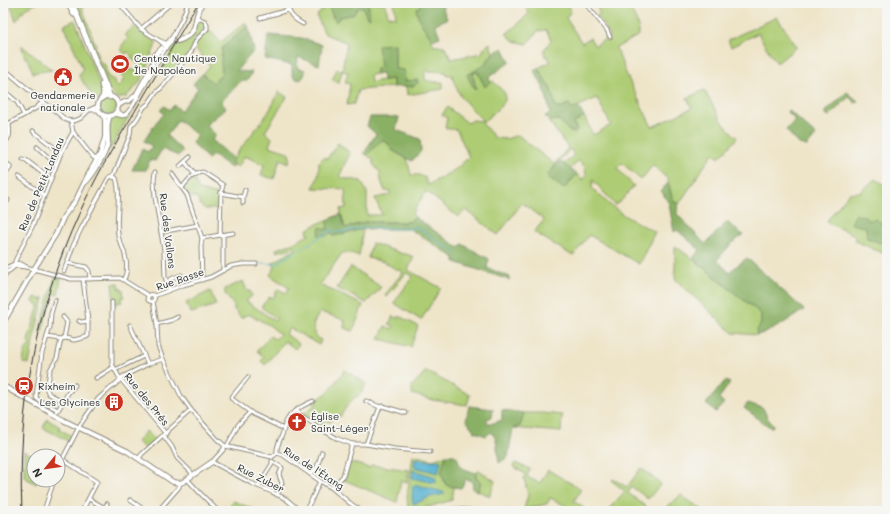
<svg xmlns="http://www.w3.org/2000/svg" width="890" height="514" viewBox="0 0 890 514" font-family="Mali,sans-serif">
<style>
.green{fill:#adcc73;stroke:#6c7c4f;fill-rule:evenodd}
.forest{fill:#8ab065;stroke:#5a6e48}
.water{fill:#52b0d0;stroke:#3e6e7e}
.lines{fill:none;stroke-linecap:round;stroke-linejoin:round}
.stream{stroke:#52b0d0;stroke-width:1}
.major-tunnel{stroke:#c7bfa9;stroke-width:4;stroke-dasharray:4 2;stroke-linecap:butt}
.minor-casing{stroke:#8c887a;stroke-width:5}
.major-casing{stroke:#8c887a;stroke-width:6}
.highway-casing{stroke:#8c887a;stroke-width:7}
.minor{stroke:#fff;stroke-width:3}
.major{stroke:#fff;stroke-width:4}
.highway{stroke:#fff;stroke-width:5}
.rail{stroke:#2b2b2b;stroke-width:1}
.labels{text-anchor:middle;stroke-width:3.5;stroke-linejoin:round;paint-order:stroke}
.poi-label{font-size:10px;fill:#2b2b2b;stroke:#f6f6f2;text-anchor:start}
.street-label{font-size:10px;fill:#2b2b2b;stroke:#f6f6f2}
</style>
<rect width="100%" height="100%" fill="#f6f6f2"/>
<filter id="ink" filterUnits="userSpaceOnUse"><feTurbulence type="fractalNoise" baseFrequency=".025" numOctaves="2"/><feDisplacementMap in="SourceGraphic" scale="8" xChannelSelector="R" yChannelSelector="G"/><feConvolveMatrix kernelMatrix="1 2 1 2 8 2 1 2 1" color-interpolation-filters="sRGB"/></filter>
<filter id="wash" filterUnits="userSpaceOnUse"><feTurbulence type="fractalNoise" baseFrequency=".012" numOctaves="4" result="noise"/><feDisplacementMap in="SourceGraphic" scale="16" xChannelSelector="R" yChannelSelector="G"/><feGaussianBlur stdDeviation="0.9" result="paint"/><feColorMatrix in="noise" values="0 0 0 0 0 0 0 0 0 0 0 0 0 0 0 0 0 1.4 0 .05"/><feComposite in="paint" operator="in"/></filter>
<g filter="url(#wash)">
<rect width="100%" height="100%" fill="#eee4c8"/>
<g class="green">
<polygon points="10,3 38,3 25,9 16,21"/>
<path d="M 76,3 L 88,3 L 82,8 L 86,18 L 94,41 L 96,44 L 95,49 L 97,50 C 97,57 99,62 105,65 L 107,76 L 115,81 L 114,84 L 118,87 L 124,79 L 121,75 L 129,68 L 134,71 L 139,64 L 132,59 L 131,55 L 128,52 L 125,54 L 121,50 L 122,49 L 122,45 L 128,39 L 125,34 L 135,26 L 141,33 L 157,42 L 149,61 L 148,68 L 139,83 L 133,90 L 127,95 L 127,97 C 117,100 114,97 109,89 L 85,30 Z"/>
<path d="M 322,3 L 326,3 L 328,5 L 333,18 L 340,17 L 354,14 L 358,7 L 363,6 L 366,16 L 369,7 L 368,3 L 385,3 L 388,16 L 396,17 L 394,3 L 419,3 L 434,46 L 445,46 L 451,59 L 482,53 L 484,48 L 490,43 L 493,53 C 485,65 480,69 467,75 L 476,88 L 473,76 L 473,73 L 477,72 L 485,86 L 490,82 L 493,81 L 505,93 L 505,101 L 500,107 L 482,123 L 495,138 L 506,139 L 518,135 L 554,164 L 568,148 L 549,121 L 559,120 L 568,130 L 577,131 L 574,123 L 584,116 L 593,135 L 611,125 L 597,98 L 572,109 L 569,104 L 557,109 L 550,88 L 538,68 L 550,62 L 548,56 L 545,57 L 544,50 L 551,40 L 546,30 L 538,31 L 527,44 L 514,41 L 506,34 L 518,24 L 529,13 L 526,9 L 531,3 L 566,3 L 571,11 L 566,18 L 582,43 L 590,38 L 595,46 L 610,36 L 597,15 L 600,13 L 597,9 L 605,5 L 607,3 L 628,3 C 632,14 640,24 639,35 L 616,48 L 628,78 L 652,127 L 692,108 L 687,98 L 704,90 L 723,123 L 737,138 L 719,158 L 713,153 L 679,204 L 673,201 L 667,177 L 665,177 L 653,165 L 641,180 L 622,163 L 617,168 L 634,186 L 621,201 L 615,205 L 593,180 L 592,188 L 609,204 L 625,216 L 655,232 L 639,264 L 589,235 L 573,256 L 534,232 L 544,220 L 522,203 L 498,235 L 466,210 L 458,217 L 426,191 L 412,214 L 415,217 L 409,222 L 365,222 L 345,228 L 340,209 L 346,208 L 345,189 L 313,188 C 318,178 319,174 319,162 L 324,157 L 327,159 L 338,143 L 350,153 L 340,175 L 342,178 L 361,181 L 367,192 L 367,215 L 382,215 L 375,198 L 390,195 L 390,191 L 385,191 L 379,176 L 381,174 L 373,164 L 373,159 L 367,155 L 382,140 L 388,143 L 392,150 L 407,159 L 411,175 L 419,175 L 426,178 L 425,179 L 428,185 L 456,169 L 469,157 L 457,130 L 445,128 L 447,118 L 442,115 L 447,107 L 468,123 L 473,120 L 483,121 L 461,97 L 455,85 L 452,75 L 447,75 L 446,72 L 425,71 L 425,80 L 435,82 L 443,82 L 443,89 L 407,95 L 406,86 L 413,86 L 418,81 L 405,81 L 404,70 L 395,69 L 395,44 L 381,66 L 376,69 L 376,74 L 370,75 L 371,83 L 377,81 L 393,79 L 393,87 L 358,90 L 354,104 L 347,105 L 350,84 L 345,83 L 348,72 L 342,71 L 339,82 L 332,80 L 337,69 L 342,70 L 347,43 L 325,34 L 317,17 L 318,14 L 326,7 ZM 570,149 L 574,155 L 564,164 L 570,169 L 579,161 L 585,167 L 586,175 L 583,180 L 577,174 L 564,189 L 547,176 L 558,162 Z"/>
<path d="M 777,17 L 797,47 L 777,63 C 771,56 763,42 758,33 L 731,47 L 728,40 Z"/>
<polygon points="75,20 102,90 101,97 98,100 93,97 79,76 83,69 64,25"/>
<path d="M 199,20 L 205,22 C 207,30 201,35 193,39 L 193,40 L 194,43 L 187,57 L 171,75 L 163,69 L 175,44 L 179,43 L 180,44 C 186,41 193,36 195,30 C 197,26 196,23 199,20 Z"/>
<polygon points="246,22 248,26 222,48 221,62 222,73 216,80 213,83 202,74 210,66 196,49 195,46 199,38 208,29 221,42"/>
<polygon points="21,45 52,70 33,73 27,58 25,58"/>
<polygon points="279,92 287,97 265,132 272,138 269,146 288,152 290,157 289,163 280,159 274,179 261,175 264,165 245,156 238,167 231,163 238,152 268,113"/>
<circle cx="108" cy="106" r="9"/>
<path d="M 130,114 L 113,145 L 110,149 L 107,148 L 110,118 C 116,114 123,118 130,114 Z"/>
<polygon points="192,179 194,179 199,190 218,195 217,209 205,209 200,205 197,198 196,197 190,197 184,189"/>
<polygon points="875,179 887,186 887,223 868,221 852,224 866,227 867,238 887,245 887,255 855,241 855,235 826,222 849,193 860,192"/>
<polygon points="327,220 328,230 331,232 333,236 363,229 359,256 351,253 342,253 320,285 363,305 353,331 344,328 345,320 320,312 313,324 316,337 321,340 319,345 290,328 286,334 299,344 295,349 285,341 265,365 261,361 264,357 257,351 270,336 275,339 280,334 269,325 248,314 241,318 233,308 235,307 225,294 225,289 243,281 247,291 250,291 252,296 246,301 275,321 277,319 261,307 270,296 273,298 278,289 286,293 289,288 270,275 275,267 272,263 296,249 295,247 277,252 276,249 294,243 308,235 307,230 317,224"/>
<polygon points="372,243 403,254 406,254 414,257 408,270 441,288 421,320 394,303 413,276 406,273 387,297 385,295 403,272 400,270 397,270 384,262 368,258"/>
<path d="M 675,246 C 697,261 716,278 736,294 C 745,301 753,307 761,314 L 761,324 L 757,330 L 757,335 L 733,333 L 675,279 Z"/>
<polygon points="351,267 381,287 376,293 366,303 337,288"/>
<polygon points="55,277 61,278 58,295 53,294 41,334 39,334"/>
<polygon points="119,283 119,288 123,290 124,298 121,298 122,302 114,304 112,284"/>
<polygon points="210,291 216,305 191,313 186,303"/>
<path d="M 35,297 L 42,300 L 43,297 L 44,298 L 34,337 L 29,364 L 27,363 L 26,364 L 23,363 C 24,356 24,349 30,345 L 28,341 L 39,305 L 33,302 Z"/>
<polygon points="393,316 397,319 399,316 418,326 411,347 388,341 379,339 385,326 392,329 394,326 389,324"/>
<path d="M 345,370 L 366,384 L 360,395 C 352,397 345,409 340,417 L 337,414 L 330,422 L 326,420 L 319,427 L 312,421 L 311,421 L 302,415 L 316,404 L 315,401 L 327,393 Z"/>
<polygon points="426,371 470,395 467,405 432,400 412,394 412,386"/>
<polygon points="524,413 542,413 562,415 561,432 513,428 520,426"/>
<polygon points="47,419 60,427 59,429 72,436 69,439 71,440 69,444 68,443 68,441 43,428"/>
<polygon points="146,431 156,440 146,449 137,442"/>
<polygon points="24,451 34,456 34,480 40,480 39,482 38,482 36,484 24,477"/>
<polygon points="413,455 433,460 446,455 441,473 446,485 454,487 452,500 425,508 408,509 407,496"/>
<polygon points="350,462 369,468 372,465 409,470 407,482 401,481 397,502 344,480 347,474 346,472"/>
<polygon points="515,463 530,469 527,477 540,483 548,470 581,489 574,501 588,511 573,511 572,509 550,498 547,504 524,509 528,495 524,478 525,474 513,466"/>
<polygon points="641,468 661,484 648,499 632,487 628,493 649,509 649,511 607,511 625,491 612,481 613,479 627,487"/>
<polygon points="479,470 495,481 490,496 478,491 481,482 476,478 476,473"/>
<polygon points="681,495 701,509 700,511 662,511"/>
<polygon points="234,501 257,511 224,511"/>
</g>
<g class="forest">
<path d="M 326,3 L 368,3 L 370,18 L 366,16 L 363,7 L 358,7 L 354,14 L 340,17 L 336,22 C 332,16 331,9 326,3 Z"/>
<polygon points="419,3 451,3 442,6 447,19 435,24 440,37 432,40 421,23 416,11 417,8 420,7"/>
<polygon points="248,26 254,51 241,65 237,71 252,72 247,81 241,81 221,102 226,108 206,125 216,135 212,140 234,159 232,163 233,164 231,168 213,155 208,159 192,143 197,135 178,120 167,136 183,151 178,156 162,149 155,161 150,160 146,170 132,170 142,149 148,152 152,146 144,141 157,121 164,114 160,110 164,106 170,110 174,105 181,111 198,88 193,84 202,74 213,83 216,80 222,73 221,62 222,48"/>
<path d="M 268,35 L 302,38 L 322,45 L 319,65 L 298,57 L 297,68 L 305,70 C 305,75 304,77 300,80 L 294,78 L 292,73 L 292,65 L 265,59 Z"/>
<polygon points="395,44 395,69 404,70 405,81 418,80 418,83 413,86 393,87 393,79 383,80 382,73 376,74 376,69 381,66 378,45"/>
<polygon points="503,48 510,62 489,77 490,82 485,87 478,72 473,73 473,77 476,88 474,89 467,75 476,70 486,63 493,53"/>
<path d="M 538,68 L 550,88 L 557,109 L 569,104 L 572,109 L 578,107 L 584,116 L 574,123 L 577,131 L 575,133 L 568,130 L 559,120 L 549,121 L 545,116 L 550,114 C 548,97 543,85 534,71 Z"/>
<polygon points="847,92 858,101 855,103 849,97 829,116 824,113"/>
<polygon points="788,110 816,135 807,146 799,144 786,130 795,120 787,112"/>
<polygon points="370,117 399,117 396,130 420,139 421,151 412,161 392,150 388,143 382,140 367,155 364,153 376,134 367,126"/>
<polygon points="560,161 577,174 564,189 547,176"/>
<path d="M 668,183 L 673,201 L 679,204 L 677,210 L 677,214 L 705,244 L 727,222 L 743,235 L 731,244 L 717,260 L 729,272 L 747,258 L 804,310 C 789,319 774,331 757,335 L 757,330 L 761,324 L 761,314 L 752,306 L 737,295 L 693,258 L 700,250 L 677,230 L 674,232 L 669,204 L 661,190 Z"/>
<polygon points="341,214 345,228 365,222 409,222 415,217 459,248 462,244 489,259 487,268 510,277 509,280 455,262 455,258 410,229 363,229 333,236 331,232 327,236 318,235 320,227 328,230 327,220"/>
<polygon points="855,215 865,216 868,221 875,219 881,223 887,223 887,245 867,238 866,227 851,224"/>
<polygon points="725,381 730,383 719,398 724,403 716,412 706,404"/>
<polygon points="748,403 763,408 768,419 774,425 771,428 744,408"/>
<polygon points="469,406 493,409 492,417 487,419 487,423 494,423 502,420 502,410 524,413 520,426 513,428 508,457 499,463 496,439 491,432 486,436 475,432 466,420"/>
<polygon points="446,455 454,455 457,457 461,468 476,473 476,478 481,482 478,491 472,489 473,482 466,479 461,488 454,487 446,485 441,473"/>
</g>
<g class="water">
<polygon points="415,458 430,461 434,460 441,461 438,473 414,467"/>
<polygon points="413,470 435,477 436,483 412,478 412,477"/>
<polygon points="417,485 443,492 444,493 444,494 429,497 415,504 413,503 412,496 413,486"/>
</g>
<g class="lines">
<polyline class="stream" points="259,263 277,264 283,259 330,231 341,232 365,228 407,229 417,227 456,253"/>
</g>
</g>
<g filter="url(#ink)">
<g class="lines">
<polyline class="major-tunnel" points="167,46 178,41"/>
<defs>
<g id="minor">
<polyline points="119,3 141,29 160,41"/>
<path d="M 286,3 C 290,15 292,18 303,24"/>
<polyline points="585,3 607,30 610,37"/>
<polyline points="260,18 288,10"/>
<polyline points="141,29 171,3"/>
<polyline points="173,36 182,19 188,3"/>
<path d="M 173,36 C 172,39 172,43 168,44 L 168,42 Z"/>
<polyline points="3,68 42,101 53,109 66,120 71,121 77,120 81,118 89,110 98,106"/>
<polyline points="3,90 17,102 24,115"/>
<polyline points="91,110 98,110"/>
<polyline points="117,110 120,113 123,115"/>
<polyline points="114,114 123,116 127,113 132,107 168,44 160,41 166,47"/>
<polyline points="3,119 9,124"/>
<polyline points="71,121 73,132 92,156 94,158 97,159"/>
<polyline points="3,127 36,108 43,102"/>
<polyline points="33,131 61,153"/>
<path d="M 3,145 C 11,135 10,136 9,124"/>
<polyline points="37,147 56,164"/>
<polyline points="23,159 26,160 50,179"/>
<polyline points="3,161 10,166 10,168 3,177"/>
<polyline points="185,162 195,175"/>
<polyline points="180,166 190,157"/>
<polyline points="155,172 154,180 155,197 161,232 164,250 165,277 170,290"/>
<polyline points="172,174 187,195 202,238 201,246 202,280"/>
<polyline points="19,177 44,195"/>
<polyline points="113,177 130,135 131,126 133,124 137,119 144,107 148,104 155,94 163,86 190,54 197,39 207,29 207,25 205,21 196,17"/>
<path d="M 113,177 L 116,178 C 122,195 115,216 118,234 C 118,239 120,242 122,246 C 126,255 129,270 124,279"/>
<path d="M 182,188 C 187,181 193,173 203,172 L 223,185 L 221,193 L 220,235"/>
<polyline points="221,193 243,197 243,203"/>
<polyline points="3,195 8,200 3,207"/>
<polyline points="243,197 245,190"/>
<polyline points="161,232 198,225"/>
<polyline points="202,238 233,233"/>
<polyline points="67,263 86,267 89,271 90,279"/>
<polyline points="15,266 15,261 33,225 61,153 73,132"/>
<path d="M 3,269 C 13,266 16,259 26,267"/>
<polyline points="223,270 223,235"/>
<polyline points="64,271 73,246 81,229 108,179 111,176 113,177"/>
<polyline points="3,272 9,271 15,266 17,266 26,267 71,279 83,279 120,278 149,296"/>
<polyline points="3,280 6,274 5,270"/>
<polyline points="167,282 173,278 181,275"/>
<circle cx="151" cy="298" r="3.5"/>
<polyline points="154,296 183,285 211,277 231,266 243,264 256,264"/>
<polyline points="55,300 51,313 50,327 42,353 36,396 37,399 58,410"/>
<polyline points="153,301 157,325 158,346 163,359 181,396 191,410 217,439 225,446 272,457"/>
<polyline points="112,302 112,364 119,377 166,434"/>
<polyline points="63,317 67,322 64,338"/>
<polyline points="79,321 81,322 88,321"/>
<polyline points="157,324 172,320 178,317"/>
<polyline points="130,325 148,364"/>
<polyline points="47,337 61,339 65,338 74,340 86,337 88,336 88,321 83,279"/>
<polyline points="61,339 57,358 50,370 47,390 49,394 63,401"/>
<polyline points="115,370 144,356"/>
<polyline points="248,377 231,398 232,399 253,414 284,429"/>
<polyline points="96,378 114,367"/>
<polyline points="366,401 380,407"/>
<polyline points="295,411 321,429 338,439 352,444 366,444 395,449 430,452"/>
<polyline points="57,412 68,393 75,385"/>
<polyline points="163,435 172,447 177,458 191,472 192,476"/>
<polyline points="366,444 380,407 382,406 406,413"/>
<polyline points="225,446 223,450 212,462 251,483 272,492 286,499 300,511"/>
<polyline points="227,446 238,425 250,412"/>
<polyline points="277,453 283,455 320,481 332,488 351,504 362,511"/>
<path d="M 272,457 L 277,453 C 276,446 280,441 282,435 C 284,431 284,426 286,422 C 291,411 302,406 313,401"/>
<polyline points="139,458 142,454 191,410"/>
<polyline points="62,459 97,482 82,511"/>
<polyline points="273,462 281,467 282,468 279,475 282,483 277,495"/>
<polyline points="58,468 80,425 98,399 119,381 122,377 148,364 163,359"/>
<polyline points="311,474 317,467 322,452"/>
<polyline points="188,480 200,493 218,511"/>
<polyline points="258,486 272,464 272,461"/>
<polyline points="332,488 343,476 345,469 352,444"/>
<polyline points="89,499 110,511"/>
<polyline points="130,500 146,511"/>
<polyline points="44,511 54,480"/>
<polyline points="102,511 107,504"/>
<polyline points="158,511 179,487 180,483"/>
<polyline points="305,511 311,501 320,481"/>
<polyline points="446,511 455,509 482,511"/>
</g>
<g id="major">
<path d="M 178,41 C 202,32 191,21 202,3"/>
<circle cx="108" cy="106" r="10"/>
<polyline points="118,106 122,103 130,100 136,95 151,68 155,55 162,48"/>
<path d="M 86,182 C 94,174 107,152 108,141 C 108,132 106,124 110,116"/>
<polyline points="3,323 34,269 56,234 64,216 76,200 87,177 100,154 105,137 105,121 104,116"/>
<polyline points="3,386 41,407 65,421 127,451 173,482 180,483 183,482 212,462"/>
</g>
<g id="highway">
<polyline points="68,3 74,14"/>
<polyline points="72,3 110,97"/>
<polyline points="102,85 104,92 103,97"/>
</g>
</defs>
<use href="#minor" class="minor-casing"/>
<use href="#major" class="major-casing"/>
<use href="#highway" class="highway-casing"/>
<use href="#minor" class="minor"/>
<use href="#major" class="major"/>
<use href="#highway" class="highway"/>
<path class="rail" d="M 22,511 C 17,409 36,307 79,214 C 94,180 112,149 131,118 C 153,80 176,41 198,3"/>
</g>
</g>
<defs>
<symbol id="stadium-disc" viewBox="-11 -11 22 22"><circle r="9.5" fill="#c8321e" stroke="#f6f6f2"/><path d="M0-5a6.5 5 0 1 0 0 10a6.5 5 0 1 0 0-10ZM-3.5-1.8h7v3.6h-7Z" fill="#fff"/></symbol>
<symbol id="civic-disc" viewBox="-11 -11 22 22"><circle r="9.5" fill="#c8321e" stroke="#f6f6f2"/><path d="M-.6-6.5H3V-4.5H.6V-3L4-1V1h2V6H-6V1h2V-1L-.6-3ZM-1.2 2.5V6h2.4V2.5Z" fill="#fff"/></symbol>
<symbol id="station-disc" viewBox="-11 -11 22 22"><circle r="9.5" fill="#c8321e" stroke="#f6f6f2"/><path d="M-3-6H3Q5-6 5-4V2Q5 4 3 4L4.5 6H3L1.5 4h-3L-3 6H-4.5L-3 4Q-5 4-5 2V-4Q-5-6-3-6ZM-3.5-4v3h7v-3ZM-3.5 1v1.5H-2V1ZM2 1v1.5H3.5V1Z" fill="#fff"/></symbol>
<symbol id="building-disc" viewBox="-11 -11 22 22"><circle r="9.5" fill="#c8321e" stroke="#f6f6f2"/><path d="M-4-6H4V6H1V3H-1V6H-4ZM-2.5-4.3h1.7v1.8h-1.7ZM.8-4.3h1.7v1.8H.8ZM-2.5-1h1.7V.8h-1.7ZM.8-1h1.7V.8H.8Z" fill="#fff"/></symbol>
<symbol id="church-disc" viewBox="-11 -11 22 22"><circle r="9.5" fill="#c8321e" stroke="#f6f6f2"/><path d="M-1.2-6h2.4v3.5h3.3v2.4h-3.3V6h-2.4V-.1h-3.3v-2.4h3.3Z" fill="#fff"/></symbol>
</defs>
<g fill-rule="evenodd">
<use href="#stadium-disc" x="109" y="53" width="22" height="22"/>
<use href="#civic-disc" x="52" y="66" width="22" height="22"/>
<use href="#station-disc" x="13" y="375" width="22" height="22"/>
<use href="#building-disc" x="103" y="391" width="22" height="22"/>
<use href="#church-disc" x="286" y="411" width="22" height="22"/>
</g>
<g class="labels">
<g class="poi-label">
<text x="134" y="62">Centre Nautique<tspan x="134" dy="12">Île Napoléon</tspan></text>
<text x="63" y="99" text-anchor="middle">Gendarmerie<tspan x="63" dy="12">nationale</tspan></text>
<text x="38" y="390">Rixheim</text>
<text x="100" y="406" text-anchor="end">Les Glycines</text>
<text x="311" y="420">Église<tspan x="311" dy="12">Saint-Léger</tspan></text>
</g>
<g class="street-label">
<text transform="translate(41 184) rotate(-67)" y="4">Rue de Petit-Landau</text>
<text transform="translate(168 231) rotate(83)" y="4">Rue des Vallons</text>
<text transform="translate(180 279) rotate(-19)" y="4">Rue Basse</text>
<text transform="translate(147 399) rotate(51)" y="4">Rue des Prés</text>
<text transform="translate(314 468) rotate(33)" y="4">Rue de l'Étang</text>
<text transform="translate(261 478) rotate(27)" y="4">Rue Zuber</text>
</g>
</g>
<rect width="890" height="514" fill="none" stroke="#f6f6f2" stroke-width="16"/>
<g transform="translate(46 468) rotate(241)"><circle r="19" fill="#f6f6f2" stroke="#a5a5a2"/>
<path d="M0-3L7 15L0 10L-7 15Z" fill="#c8321e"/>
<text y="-6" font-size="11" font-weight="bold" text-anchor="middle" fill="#2b2b2b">N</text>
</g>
</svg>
